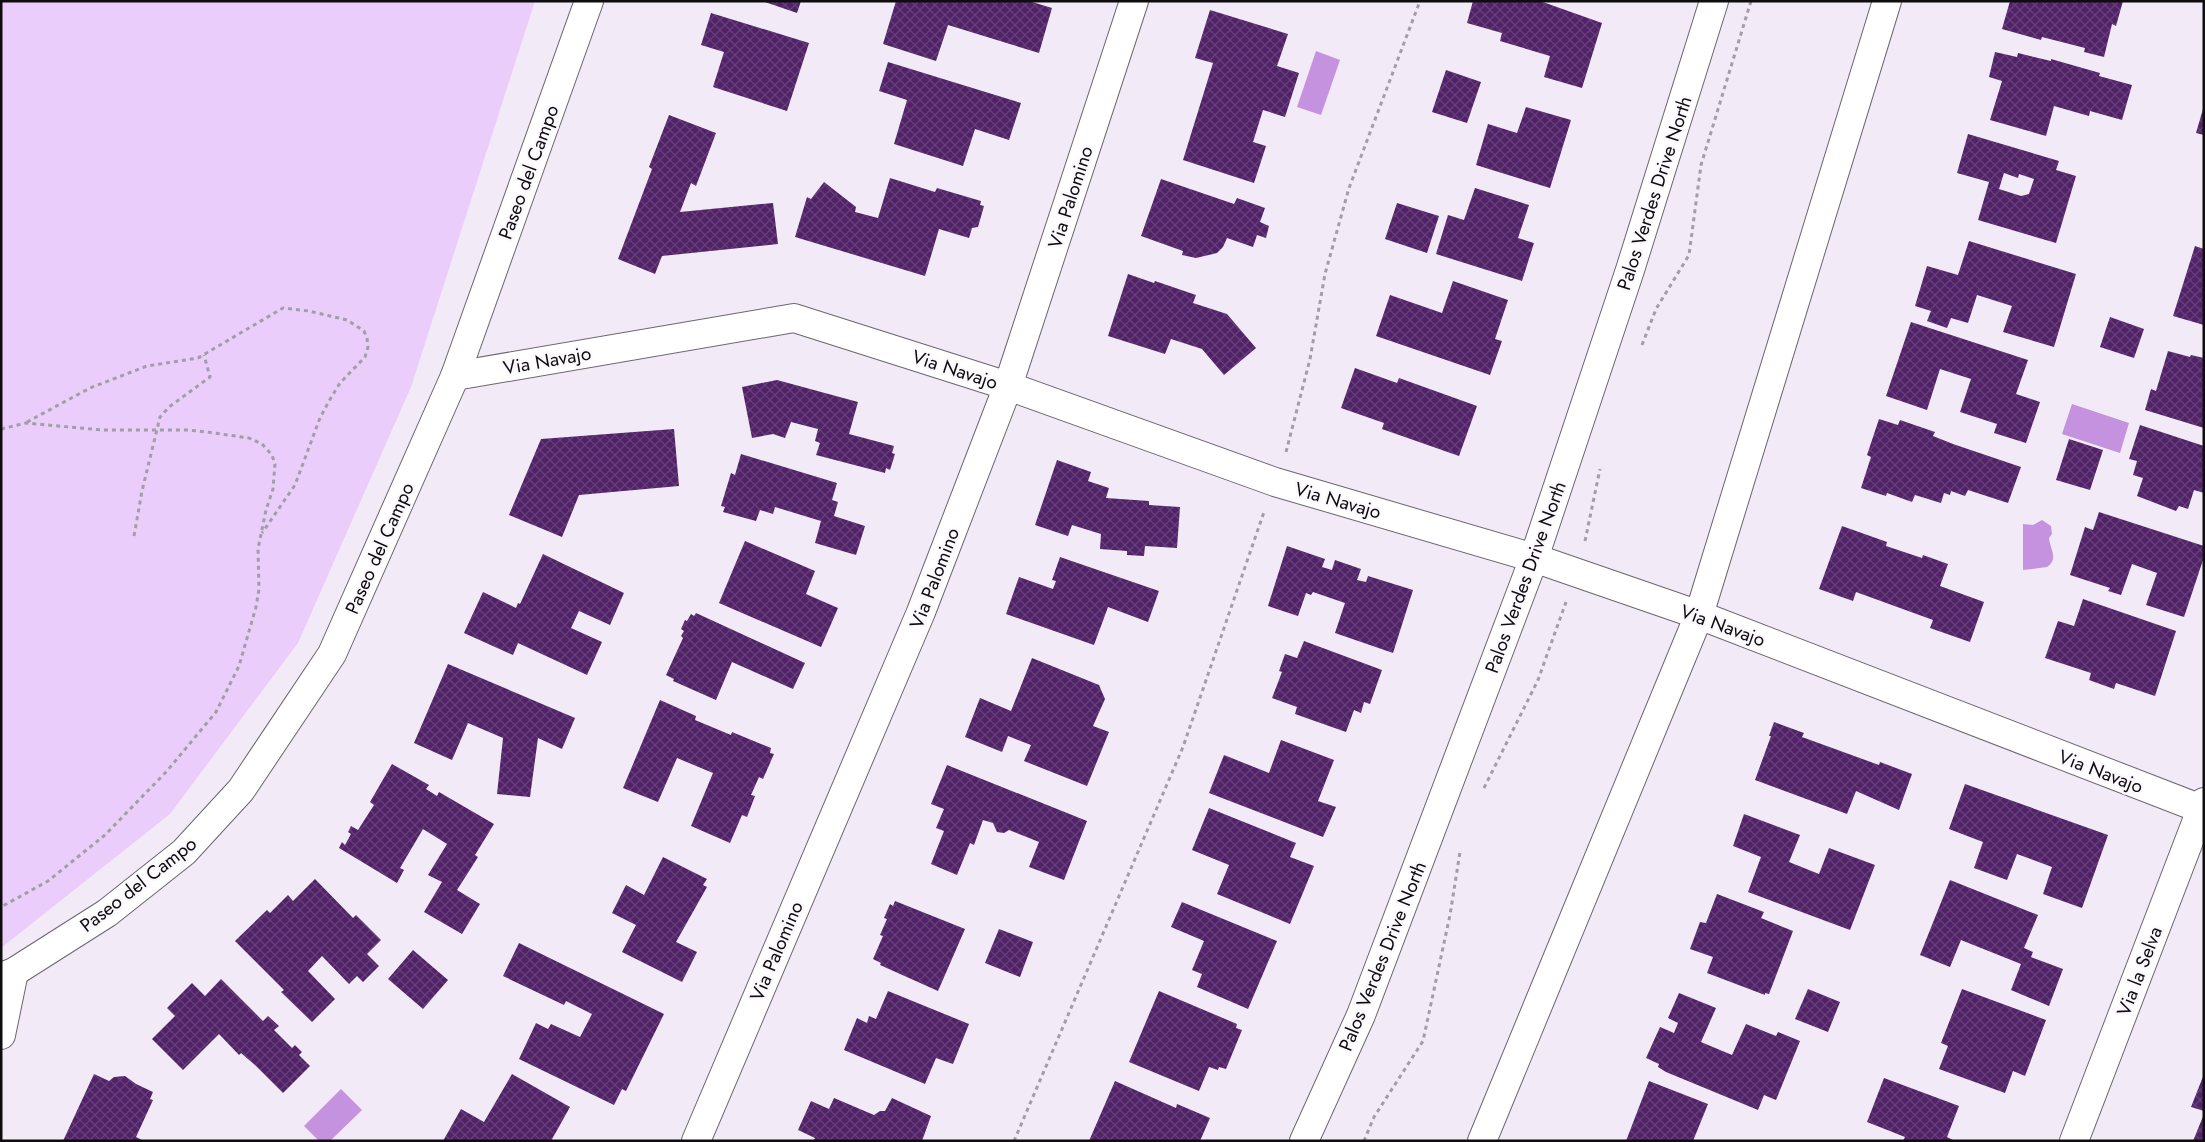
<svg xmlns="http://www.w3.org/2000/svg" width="2205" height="1142" viewBox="0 0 2205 1142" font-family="Jost,sans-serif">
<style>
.green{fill:#ebcdfb}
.water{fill:#c592e0}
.building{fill:url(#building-cross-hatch);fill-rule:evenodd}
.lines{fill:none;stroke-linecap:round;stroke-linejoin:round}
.minor-casing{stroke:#6c6670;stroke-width:30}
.tertiary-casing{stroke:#6c6670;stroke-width:30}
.primary-casing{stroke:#6c6670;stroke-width:30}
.path{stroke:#a39ea6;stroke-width:3;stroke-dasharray:4 4;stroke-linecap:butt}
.minor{stroke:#fff;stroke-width:28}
.tertiary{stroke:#fff;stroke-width:28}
.primary{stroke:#fff;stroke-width:28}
.labels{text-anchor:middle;stroke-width:5;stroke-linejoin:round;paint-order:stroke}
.street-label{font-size:19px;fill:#0e0c0f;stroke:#fcf9fe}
</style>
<defs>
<pattern id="building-cross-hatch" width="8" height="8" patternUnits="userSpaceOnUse" patternTransform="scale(1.25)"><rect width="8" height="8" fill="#522268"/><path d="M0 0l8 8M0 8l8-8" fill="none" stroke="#664078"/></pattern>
</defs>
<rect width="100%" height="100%" fill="#f2eaf6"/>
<polygon class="green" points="1,1 535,1 411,387 298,643 170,814 1,948"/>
<g class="water">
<polygon points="1316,51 1340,60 1321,115 1297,107"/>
<polygon points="2072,404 2129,423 2120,453 2062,434"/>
<path d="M 2042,520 L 2051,526 L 2052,534 L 2049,538 C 2050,549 2059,559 2047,567 L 2023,570 L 2023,524 L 2033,525 Z"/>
<polygon points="341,1089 362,1110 330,1141 319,1141 304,1126"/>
</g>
<g class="building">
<polygon points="762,1 801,1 797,13"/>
<polygon points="896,1 1029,1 1052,8 1039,53 948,25 936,61 883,44"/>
<polygon points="1473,1 1540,1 1602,23 1582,88 1544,77 1550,56 1500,41 1502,33 1467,23"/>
<polygon points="2010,1 2123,1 2116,26 2112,24 2104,57 2084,52 2085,48 2042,37 2041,40 2002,29"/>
<polygon points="1210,10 1288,34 1277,66 1299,73 1285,117 1263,110 1253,142 1266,146 1254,183 1183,160 1213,63 1195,58"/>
<polygon points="711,13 809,43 787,111 713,87 724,52 701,45"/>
<polygon points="1995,52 2017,57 2018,53 2051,61 2051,59 2100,73 2099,76 2132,85 2122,120 2090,111 2089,116 2054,106 2046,136 1990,120 2002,81 1989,77"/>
<polygon points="888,62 1021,103 1009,140 975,129 963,166 894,144 907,100 879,91"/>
<polygon points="1446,70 1481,82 1467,123 1432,112"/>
<polygon points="1526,107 1571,120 1550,188 1476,165 1488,124 1517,133"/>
<polygon points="2203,109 2204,109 2204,135 2196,133"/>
<polygon points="669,115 716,133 696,186 691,183 680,212 773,203 778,244 662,256 655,274 618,259 652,169 649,167"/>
<path d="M 1968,134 L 2059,161 L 2056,170 L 2076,176 L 2056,243 L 1978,220 L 1989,182 L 1957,173 ZM 2004,173 L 2018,178 L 2019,174 L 2034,179 L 2029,194 L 2021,196 L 1999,189 Z"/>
<polygon points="890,178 935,192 937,188 981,201 980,205 984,206 978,227 972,228 969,238 939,229 925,276 795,237 807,197 811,199 824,182 856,207 855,212 878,218"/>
<polygon points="1161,179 1234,204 1237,198 1265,208 1260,222 1269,226 1266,238 1257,235 1253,247 1227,238 1223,247 1217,253 1196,258 1182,255 1183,251 1141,236"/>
<polygon points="1475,188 1529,205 1518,238 1534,243 1522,281 1436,254 1448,215 1464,220"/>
<polygon points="1397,203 1439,216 1427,253 1385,239"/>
<polygon points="1969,241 2076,274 2054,347 2003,332 2012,306 1977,295 1968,323 1951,318 1947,328 1927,321 1931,311 1915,306 1927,266 1958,275"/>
<polygon points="2195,246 2204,249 2204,325 2173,316"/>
<polygon points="1128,274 1154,283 1155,281 1196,295 1193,303 1227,314 1256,348 1224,375 1202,349 1171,339 1165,354 1108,336"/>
<polygon points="1453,281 1508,300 1495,339 1502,341 1490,375 1376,336 1390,295 1442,313"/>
<polygon points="2110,317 2144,329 2134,358 2100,347"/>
<polygon points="1911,322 2028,360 2016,394 2040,402 2026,443 1994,433 1997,424 1960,412 1971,379 1940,369 1927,410 1886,396"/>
<polygon points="2168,351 2190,357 2191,355 2204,358 2204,428 2145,410 2151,389 2156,391"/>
<polygon points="1355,368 1397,383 1399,378 1477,406 1459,456 1382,429 1384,423 1341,408"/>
<polygon points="777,380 858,402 849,434 894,446 892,453 895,454 890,470 886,468 885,473 816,455 820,443 815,441 818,429 791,422 785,438 773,434 752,438 742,387"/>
<polygon points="1879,419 1898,425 1900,420 1935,432 1933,436 1953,444 2021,467 2008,503 1968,490 1965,496 1951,491 1950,495 1944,493 1941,503 1915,495 1912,502 1887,493 1886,496 1861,488 1871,457 1867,455"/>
<polygon points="2140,425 2204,446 2204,493 2194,490 2188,509 2179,506 2176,511 2137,496 2143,478 2133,475 2137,461 2129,459"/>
<polygon points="674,429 679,486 579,495 562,537 509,515 541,439"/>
<polygon points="2069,439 2103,450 2090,490 2056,480"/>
<polygon points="741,454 837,483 832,500 838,502 834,516 865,526 856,555 815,543 821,521 775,507 773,514 760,510 756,521 723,512 725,507 721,506 731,473 735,475"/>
<polygon points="1057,460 1091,472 1088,481 1109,488 1106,498 1149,501 1149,505 1180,507 1177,548 1145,546 1144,556 1127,555 1127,551 1100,549 1101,534 1072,525 1068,536 1035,525"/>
<polygon points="2099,512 2204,546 2204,557 2184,617 2146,605 2157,573 2132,564 2121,595 2108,591 2110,588 2070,575 2085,527 2093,530"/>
<polygon points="1842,526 1887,542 1886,546 1922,558 1923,555 1948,564 1940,586 1984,602 1970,642 1930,628 1933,620 1856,592 1853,601 1819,589"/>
<polygon points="745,541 815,571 806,594 838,608 821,647 719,603"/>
<polygon points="1287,546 1325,559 1322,567 1332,570 1335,560 1361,569 1357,580 1366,582 1368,576 1413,590 1393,653 1335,633 1345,603 1313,592 1311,595 1306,593 1298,616 1268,606"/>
<polygon points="543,554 624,593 610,625 579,611 571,628 602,642 587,675 518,643 513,655 464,633 483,592 516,608 518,603 520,604"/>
<polygon points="1060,557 1159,591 1148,622 1108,607 1094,645 1006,614 1019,577 1053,589 1056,581 1052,580"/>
<polygon points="2083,599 2176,631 2155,696 2116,683 2114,689 2089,680 2091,673 2045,658 2058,621 2074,626"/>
<polygon points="696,613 805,663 793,689 732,662 716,700 673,681 674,679 666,675 683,638 681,636 684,631 681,629 685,620 687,621 691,614 694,616"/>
<polygon points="1304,641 1382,670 1370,704 1364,702 1361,713 1354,710 1346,732 1295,714 1297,707 1272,698 1282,672 1279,671 1285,654 1297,658"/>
<polygon points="1032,658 1099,685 1105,699 1093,726 1109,732 1087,786 1024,761 1031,745 1008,736 1002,752 965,737 980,698 1011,711"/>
<polygon points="448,664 575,718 562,749 538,738 530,797 497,794 503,738 468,723 452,760 414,743"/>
<polygon points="660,700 696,716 695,720 731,735 732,732 771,748 770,753 774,754 763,779 759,777 751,795 755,796 747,817 742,815 730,843 691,826 713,773 677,758 658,802 623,788"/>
<polygon points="1774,722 1804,733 1802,737 1879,765 1880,762 1912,774 1899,810 1856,791 1847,814 1755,780 1771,736 1769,736"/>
<polygon points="1281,740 1334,760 1318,801 1336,807 1323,837 1209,793 1224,755 1269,773"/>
<polygon points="392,764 429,785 426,789 437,796 439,792 494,824 475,855 478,857 457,890 480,904 462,934 424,912 442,882 428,875 447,844 423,829 400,868 404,870 397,883 339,848 342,842 345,845 351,834 348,832 351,826 358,830 374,805 370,802"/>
<polygon points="947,765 1087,821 1064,880 1029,867 1039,842 1009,830 1004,833 997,832 993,823 983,820 974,845 970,843 957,875 931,864 944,831 936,828 944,809 931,804"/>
<polygon points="1965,784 2108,835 2082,908 2043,894 2052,867 2017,854 2007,880 1974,868 1983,842 1949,829"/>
<polygon points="1209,808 1296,843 1290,857 1314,866 1290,924 1217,894 1229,865 1192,850"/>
<polygon points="1744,814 1800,835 1789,862 1819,874 1829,848 1875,865 1850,930 1748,892 1761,857 1733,846"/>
<polygon points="663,857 707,879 703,885 707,887 676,942 697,952 682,982 622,952 636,925 612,913 626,885 644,895"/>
<polygon points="315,879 353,918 356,915 381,940 367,954 379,966 363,982 357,976 349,984 322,956 308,971 335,999 312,1022 281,992 284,990 235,941 267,910 270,913 288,895 293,901"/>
<polygon points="1950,880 2038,915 2024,948 2033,952 2031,957 2063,969 2049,1006 2011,990 2021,964 1961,940 1950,967 1920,955"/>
<polygon points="1717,894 1764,912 1761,918 1793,931 1769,994 1765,993 1765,995 1707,973 1713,957 1690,949 1700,922 1706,923"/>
<polygon points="895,901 965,929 938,991 880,965 881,963 873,959 883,936 880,935 887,919 884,918 890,904 893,906"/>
<polygon points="1182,902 1277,941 1248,1009 1197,987 1202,974 1192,970 1204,941 1171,927"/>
<polygon points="999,929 1033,942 1020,977 985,963"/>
<polygon points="519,943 664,1014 626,1091 622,1089 614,1105 519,1059 536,1023 548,1029 551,1024 580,1037 592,1014 566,1001 564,1005 503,976"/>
<polygon points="413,950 448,980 423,1009 388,979"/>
<polygon points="221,979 263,1021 268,1016 279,1026 274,1030 292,1048 295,1045 302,1052 299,1055 310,1066 283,1093 256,1066 241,1053 239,1055 219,1034 183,1070 152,1039 175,1016 167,1008 192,983 205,996"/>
<polygon points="1808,989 1840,1002 1828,1032 1795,1019"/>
<polygon points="1962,989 2046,1020 2025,1076 2013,1071 2005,1093 1939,1069 1948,1046 1941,1043"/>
<polygon points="888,991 969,1024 953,1064 936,1058 925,1084 844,1050 857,1018 867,1023 869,1016 876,1019"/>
<polygon points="1159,991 1237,1024 1236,1028 1242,1030 1226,1069 1219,1067 1218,1070 1209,1067 1199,1091 1129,1062"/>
<polygon points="1679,993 1716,1008 1701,1042 1732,1055 1746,1024 1776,1036 1778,1032 1800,1041 1776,1100 1764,1095 1758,1110 1666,1072 1658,1067 1659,1064 1646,1058 1660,1027 1674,1033 1678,1023 1668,1018"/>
<polygon points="94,1074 109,1081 114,1077 125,1076 136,1084 153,1092 150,1099 153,1100 136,1137 144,1141 63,1141"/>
<polygon points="512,1074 570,1107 551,1141 443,1141 461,1109 484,1122"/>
<polygon points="2204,1074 2204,1111 2191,1107"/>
<polygon points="1884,1078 1959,1106 1947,1137 1955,1141 1903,1141 1905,1137 1867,1122"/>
<polygon points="1115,1081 1176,1108 1177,1104 1210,1118 1200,1141 1089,1141"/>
<polygon points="1649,1081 1708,1104 1693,1141 1626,1141"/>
<polygon points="834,1098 874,1115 880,1111 885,1111 892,1098 931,1116 922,1141 817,1141 814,1140 815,1138 798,1130 811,1101 829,1109"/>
<polygon points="2204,1114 2204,1141 2193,1141"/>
</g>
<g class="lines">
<defs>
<g id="minor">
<polyline points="455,376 794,318 1008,386 1275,482 1534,558 1699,615 2204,810"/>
<polyline points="1,1035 14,972"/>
<polyline points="696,1141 921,612 1008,386 1134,1"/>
<polyline points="2074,1141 2204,802"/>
</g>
<polyline id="tertiary" points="1,977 14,972 107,913 184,852 241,790 332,654 455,376 589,1"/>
<g id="primary">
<polyline points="1304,1141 1361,1015 1534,558 1630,270 1714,1"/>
<polyline points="1482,1141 1699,615 1887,1"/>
</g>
</defs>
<use href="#minor" class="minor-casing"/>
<use href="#tertiary" class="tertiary-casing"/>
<use href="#primary" class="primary-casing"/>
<g class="path">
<polyline points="1642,345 1656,309 1689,255 1701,165 1751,1"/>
<polyline points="27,422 90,388 147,366 198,358 283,308 309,311 347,320 364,331 367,338 368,347 365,357 340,383 329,401 320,418 295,485 262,533"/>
<polyline points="1,429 26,423 102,430 188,430 207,432 249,438 262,444 272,455 275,464 273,489 266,510 258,549 259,589 256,607 239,666 216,712 167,771 105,835 48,881 1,907"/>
<polyline points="1286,452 1310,359 1325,274 1349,188 1420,1"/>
<polyline points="134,536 142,491 160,417 169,407 210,377 204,355"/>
<polyline points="1585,541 1600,469"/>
<polyline points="1484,788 1538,680 1566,602"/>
<polyline points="1014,1141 1183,747 1264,512"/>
<polyline points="1364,1141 1374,1117 1423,1041 1450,915 1460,852"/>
</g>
<use href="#minor" class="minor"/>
<use href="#tertiary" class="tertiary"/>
<use href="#primary" class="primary"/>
</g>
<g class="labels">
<g class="street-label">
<text transform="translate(528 172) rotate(-70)" y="7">Paseo del Campo</text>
<text transform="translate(1654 193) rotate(-72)" y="7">Palos Verdes Drive North</text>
<text transform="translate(1070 197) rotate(-72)" y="7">Via Palomino</text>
<text transform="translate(547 360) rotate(-10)" y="7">Via Navajo</text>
<text transform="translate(955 369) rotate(18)" y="7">Via Navajo</text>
<text transform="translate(1338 500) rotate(16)" y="7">Via Navajo</text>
<text transform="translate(379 548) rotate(-66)" y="7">Paseo del Campo</text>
<text transform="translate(1525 577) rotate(-70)" y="7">Palos Verdes Drive North</text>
<text transform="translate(934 578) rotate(-69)" y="7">Via Palomino</text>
<text transform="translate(1723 625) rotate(20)" y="7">Via Navajo</text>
<text transform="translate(2101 771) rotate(21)" y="7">Via Navajo</text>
<text transform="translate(138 884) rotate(-38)" y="7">Paseo del Campo</text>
<text transform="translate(776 951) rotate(-67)" y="7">Via Palomino</text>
<text transform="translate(1382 956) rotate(-68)" y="7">Palos Verdes Drive North</text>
<text transform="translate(2139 971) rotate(-69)" y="7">Via la Selva</text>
</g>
</g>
<rect width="2205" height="1142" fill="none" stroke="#0e0c0f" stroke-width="5"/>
</svg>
